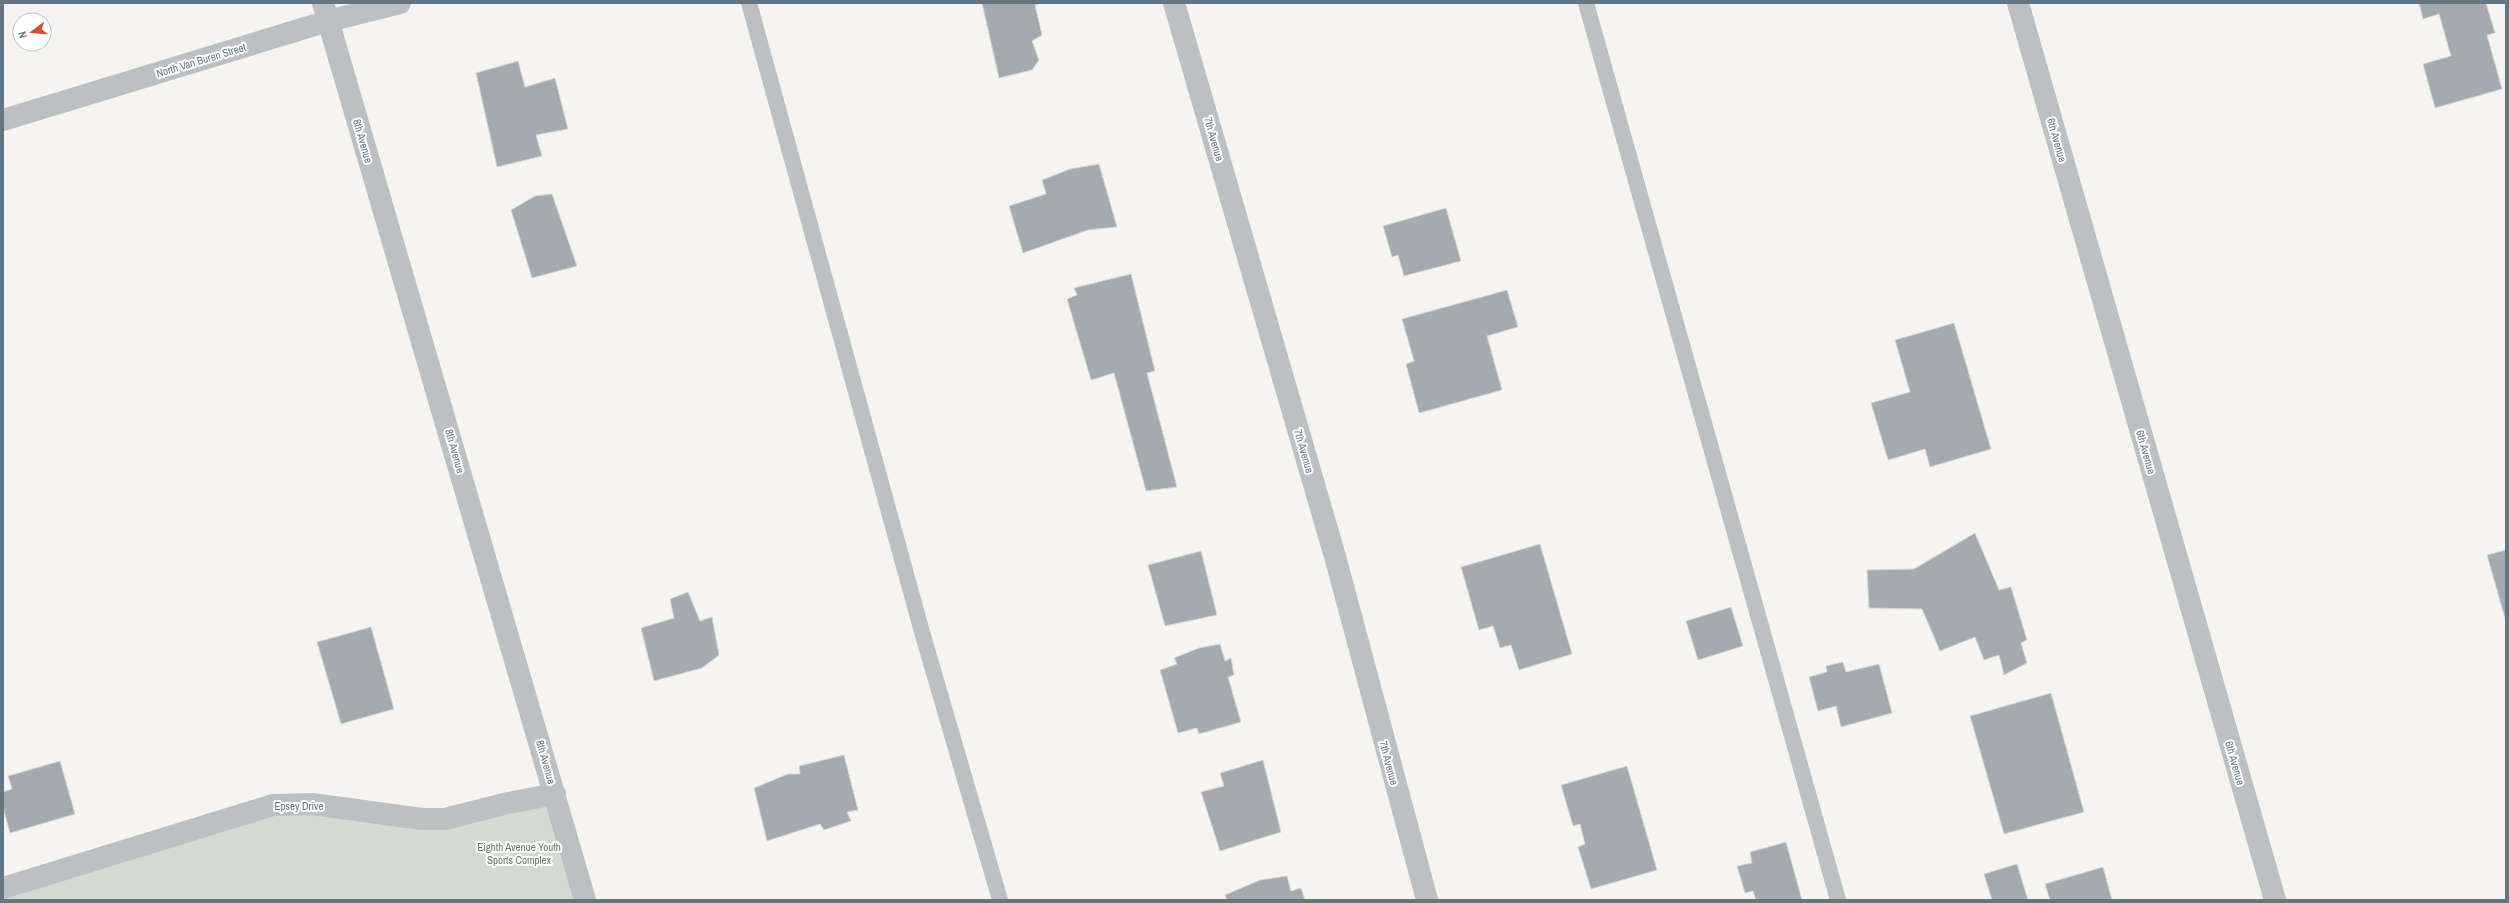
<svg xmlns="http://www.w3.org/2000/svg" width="2509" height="903" viewBox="0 0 2509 903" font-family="'Archivo Narrow',sans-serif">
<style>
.green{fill:#d4d9d1}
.building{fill:#a4abb0;stroke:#d6d6d4}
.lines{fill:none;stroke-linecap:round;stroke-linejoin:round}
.service{stroke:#bcc0c3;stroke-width:16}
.minor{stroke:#bcc0c3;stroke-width:22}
.tertiary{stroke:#bcc0c3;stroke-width:22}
.labels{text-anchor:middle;stroke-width:4;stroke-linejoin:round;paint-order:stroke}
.street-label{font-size:11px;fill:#667680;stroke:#fff}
.park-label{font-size:11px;fill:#697764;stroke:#fff}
</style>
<rect width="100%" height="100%" fill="#f5f4f1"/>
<polygon class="green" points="553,798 582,900 3,900 3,893 273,809 429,823"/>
<g class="building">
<polygon points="982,3 1041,3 1035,5 1042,35 1032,41 1039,60 1032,70 999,78"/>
<polygon points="2419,3 2486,3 2495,33 2487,35 2502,89 2435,108 2423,64 2451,56 2439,14 2423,19"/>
<polygon points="518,61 525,87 555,78 568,129 536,135 542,156 497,167 476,73"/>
<polygon points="1099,164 1117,227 1088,230 1023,253 1009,206 1046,194 1042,180 1070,169"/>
<polygon points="552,194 577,266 532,278 511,210 535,196"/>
<polygon points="1446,208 1461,261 1404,276 1398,255 1392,257 1383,226"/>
<polygon points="1131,274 1155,371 1147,373 1177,487 1146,491 1114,373 1091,380 1067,299 1077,295 1074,288"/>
<polygon points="1507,290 1518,327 1487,336 1502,390 1419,413 1406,364 1414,361 1402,319"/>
<polygon points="1954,323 1991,449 1930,467 1925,449 1888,460 1871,403 1910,392 1895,340"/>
<polygon points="1975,533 1999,590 2011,587 2027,640 2021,643 2027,663 2004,675 1999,655 1984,660 1975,637 1940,651 1922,609 1869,608 1867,570 1914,569"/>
<polygon points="1540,544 1572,654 1519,670 1511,645 1500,648 1493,626 1479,630 1461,567"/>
<polygon points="2506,550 2506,622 2487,555"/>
<polygon points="1201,551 1217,615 1165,626 1148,565"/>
<polygon points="688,592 700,621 712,617 719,655 702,668 654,681 641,628 674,618 670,599"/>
<polygon points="1731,607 1743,646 1698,660 1686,621"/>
<polygon points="371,627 394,709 341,724 317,642"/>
<polygon points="1220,644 1225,661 1231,658 1234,675 1228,677 1241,722 1199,734 1197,728 1178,733 1160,670 1177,664 1174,658 1199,648"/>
<polygon points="1843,662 1846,672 1879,664 1892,713 1841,727 1836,706 1818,711 1809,677 1827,672 1826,666"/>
<polygon points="2051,693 2084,812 2004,834 1970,716"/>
<polygon points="844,755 858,810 847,812 851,821 824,830 820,824 767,841 754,788 788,774 800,774 799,766"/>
<polygon points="1263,760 1281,832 1220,851 1201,792 1224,786 1220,773"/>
<polygon points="60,761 75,814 10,833 3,807 3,792 12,789 8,776"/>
<polygon points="1627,766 1657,870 1591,889 1578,847 1585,844 1580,824 1573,826 1561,785"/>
<polygon points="1786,842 1802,900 1756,900 1753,891 1745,893 1737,866 1752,863 1750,852"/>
<polygon points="2017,864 2028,900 1992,900 1984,874"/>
<polygon points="2103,867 2112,900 2050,900 2045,884"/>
<polygon points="1287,876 1291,891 1301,888 1305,900 1227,900 1225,895 1260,880"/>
</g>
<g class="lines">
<g class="service">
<polyline points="749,3 922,632 1000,900"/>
<polyline points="1586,3 1838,900"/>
</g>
<g class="minor">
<polyline points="1174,3 1336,560 1427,900"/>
<polyline points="2018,3 2275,900"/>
<polyline points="3,120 328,21 400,3"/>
<polyline points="3,888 273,805 312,804 422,819 445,819 508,803 555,794"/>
</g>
<polyline class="tertiary" points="323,3 585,900"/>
</g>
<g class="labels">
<g class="street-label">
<text transform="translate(201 60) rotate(-17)" y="4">North Van Buren Street</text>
<text transform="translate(1214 139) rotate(74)" y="4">7th Avenue</text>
<text transform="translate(2057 140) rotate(74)" y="4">6th Avenue</text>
<text transform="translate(363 141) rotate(74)" y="4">8th Avenue</text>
<text transform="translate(455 451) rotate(74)" y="4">8th Avenue</text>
<text transform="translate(1304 451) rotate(74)" y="4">7th Avenue</text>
<text transform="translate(2146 452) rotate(74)" y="4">6th Avenue</text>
<text transform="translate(546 762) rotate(74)" y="4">8th Avenue</text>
<text transform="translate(1389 763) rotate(75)" y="4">7th Avenue</text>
<text transform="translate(2235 763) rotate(74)" y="4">6th Avenue</text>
<text x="299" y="810">Epsey Drive</text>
</g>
<g class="park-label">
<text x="519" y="851">Eighth Avenue Youth<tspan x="519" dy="13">Sports Complex</tspan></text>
</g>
</g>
<rect width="2509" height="903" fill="none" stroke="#667680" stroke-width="8"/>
<g transform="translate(32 32) rotate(254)"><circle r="19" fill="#ffffff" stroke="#c2c8cc"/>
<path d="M0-3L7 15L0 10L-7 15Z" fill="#d34e33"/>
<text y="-6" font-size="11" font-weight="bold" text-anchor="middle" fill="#667680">N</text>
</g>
</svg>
